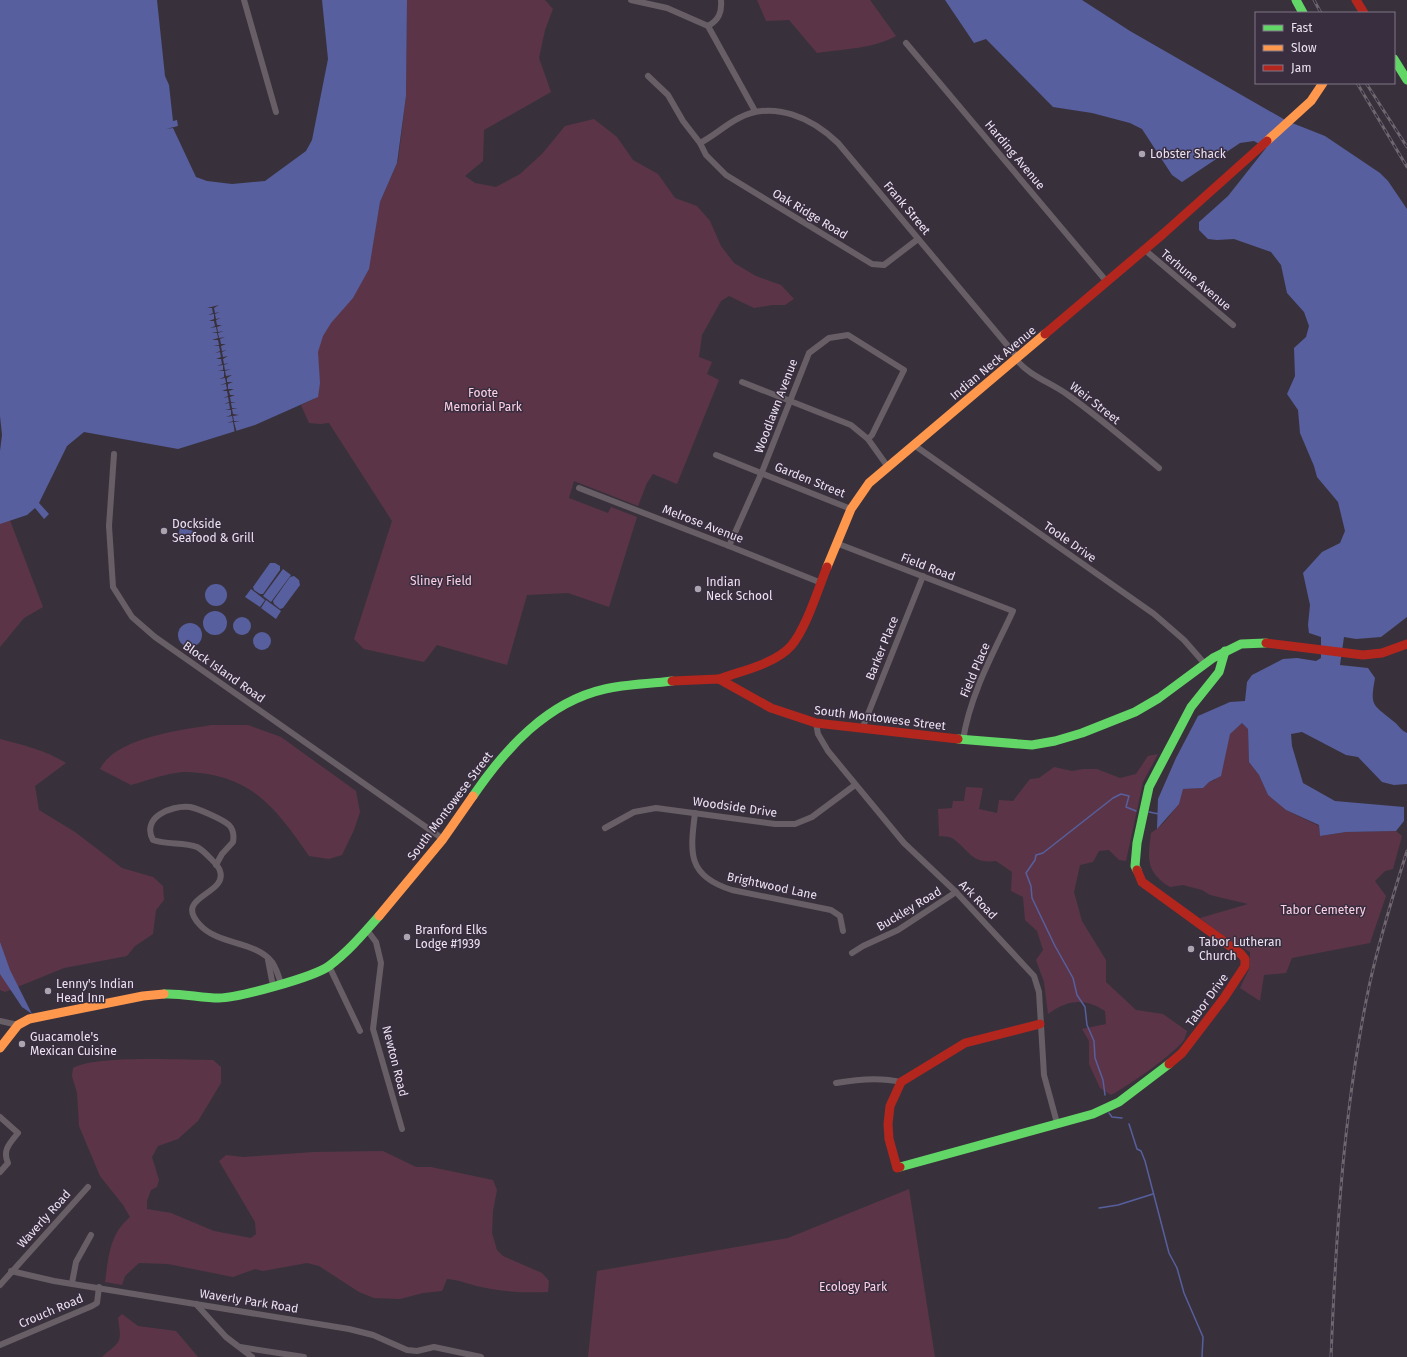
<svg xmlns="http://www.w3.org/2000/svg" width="1407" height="1357" viewBox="0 0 1407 1357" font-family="'Fira Sans',sans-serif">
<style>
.green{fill:#5b3547}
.water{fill:#575f9e}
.pier{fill:#38313c}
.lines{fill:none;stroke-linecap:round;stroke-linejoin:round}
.stream{stroke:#575f9e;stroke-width:1.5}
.street{stroke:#685e66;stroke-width:6}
.fast{stroke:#63d668;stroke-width:9}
.slow{stroke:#ff974d;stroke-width:9}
.jam{stroke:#b3261e;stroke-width:9}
.rail-casing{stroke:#6e676f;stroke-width:3}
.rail{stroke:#392d40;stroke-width:1.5;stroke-dasharray:4.5;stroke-linecap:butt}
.poi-dot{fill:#aca5b0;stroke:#392d40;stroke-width:1.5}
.labels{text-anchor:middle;stroke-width:3;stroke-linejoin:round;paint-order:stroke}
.poi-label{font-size:12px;fill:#ebe3ef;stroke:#392d40;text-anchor:start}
.street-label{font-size:12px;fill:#ebe3ef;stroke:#392d40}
.park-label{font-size:12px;fill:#fed1e4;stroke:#392d40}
</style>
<rect width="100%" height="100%" fill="#38313c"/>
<g class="green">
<polygon points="407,0 545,0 553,9 545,30 539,58 551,92 484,130 483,161 465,176 475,183 496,187 520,174 542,154 565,126 594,119 617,137 633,160 658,174 675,198 697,206 710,221 721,246 734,263 756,276 781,285 794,299 785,305 772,305 754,308 729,296 721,301 702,335 699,357 712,362 707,374 719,380 677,484 653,474 647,483 638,506 574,481 569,498 608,513 611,507 637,517 609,607 568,593 527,595 507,665 437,645 424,662 364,649 354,639 392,521 329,423 320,424 309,423 301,405 314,399 308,346 371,253 380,202 398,161 406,96"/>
<path d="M 757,0 L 870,0 L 896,36 C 873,49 842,49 817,53 L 789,20 L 766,21 Z"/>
<polygon points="0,494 43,607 24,618 0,647"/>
<path d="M 1242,723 L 1248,729 L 1249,762 L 1259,775 L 1268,795 L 1286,810 L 1319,826 L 1320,836 L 1346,832 L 1396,831 L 1402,836 L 1393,869 L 1385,871 L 1375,881 L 1386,896 L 1370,943 L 1292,958 L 1286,973 L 1264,975 L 1260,1001 L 1240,988 L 1250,967 L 1250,952 L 1226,938 L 1200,918 L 1248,904 L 1210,895 L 1202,890 L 1183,885 L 1170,887 C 1145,871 1148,859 1151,833 C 1167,823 1178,806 1183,789 L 1203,788 L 1209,782 L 1215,780 L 1230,733 Z"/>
<path d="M 212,725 L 248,725 L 281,737 L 356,791 L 360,812 L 354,830 L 342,855 L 329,859 L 309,856 C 276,808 251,774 187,772 C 173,771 145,781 131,785 L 100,769 C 115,738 180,730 212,725 Z"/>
<path d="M 0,739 C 23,745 45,750 66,763 L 35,786 L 39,810 L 75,832 L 122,868 L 153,877 L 163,886 L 164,900 L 156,910 L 153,934 L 135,946 L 127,956 L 64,968 L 5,992 L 0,990 Z"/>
<path d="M 1158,754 L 1143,782 L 1126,861 L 1119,860 L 1109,850 L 1099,851 L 1093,862 L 1080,865 L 1074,892 L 1082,921 L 1106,960 L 1106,982 L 1136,1010 L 1163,1014 L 1187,1031 C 1186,1034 1185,1037 1184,1040 C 1175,1053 1127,1087 1111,1095 L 1100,1088 L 1089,1064 L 1089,1041 L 1082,1029 L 1106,1024 L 1105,1011 C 1085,997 1066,1000 1048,1014 L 1044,982 L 1036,960 L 1043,950 L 1037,931 L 1025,920 L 1023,897 L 1011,891 L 1012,872 L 996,861 C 970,864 970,850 952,838 C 948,836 943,837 939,836 L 938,809 L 952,808 L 953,801 L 964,801 L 966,787 L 983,788 L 979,809 L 997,813 L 999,800 L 1013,801 L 1030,779 L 1039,778 L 1054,767 L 1072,771 L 1083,769 L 1097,769 L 1120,778 L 1136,774 L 1148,756 Z"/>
<path d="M 213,1060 L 221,1067 L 221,1083 L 198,1121 L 178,1139 L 158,1146 L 152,1157 L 159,1180 L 157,1187 L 151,1190 L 147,1201 L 147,1209 L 171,1213 L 214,1231 L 251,1238 L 256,1234 L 255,1222 L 219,1161 L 226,1155 L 243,1157 L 314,1152 L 383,1151 L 416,1167 L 431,1167 L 493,1180 L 497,1190 L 493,1211 L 492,1233 L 497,1250 L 503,1256 L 542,1273 L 549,1281 L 548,1292 C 528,1293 506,1292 486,1288 C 473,1286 461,1280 447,1279 L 442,1291 L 423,1293 L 400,1299 L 374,1298 L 359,1292 L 319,1266 L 307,1263 L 263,1271 L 255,1269 L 233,1277 L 168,1264 L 139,1263 L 125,1276 L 122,1285 L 105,1282 C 109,1256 109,1235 130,1217 L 123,1205 L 100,1176 L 79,1126 L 77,1093 L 72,1076 L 73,1068 C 96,1055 182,1060 213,1060 Z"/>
<polygon points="909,1189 935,1357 588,1357 597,1271 788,1238"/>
<path d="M 122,1314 L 138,1326 L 176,1331 L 198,1357 L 102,1357 C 121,1340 122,1345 118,1318 Z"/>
</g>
<g class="water">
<polygon points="0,0 157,0 165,76 169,85 173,121 165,123 177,120 178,126 166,129 173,128 196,177 207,181 232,184 265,181 306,151 312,140 328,59 322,0 407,0 406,96 397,163 380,202 369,269 353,298 331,323 323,336 318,352 320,383 318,397 255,425 178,449 84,432 67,446 39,503 49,514 44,519 35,508 27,515 0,524 0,451 2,435 0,416"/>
<path d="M 945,0 L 1082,0 L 1130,31 L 1287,121 L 1325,136 L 1380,173 L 1388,181 L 1407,209 L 1407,617 L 1381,637 L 1356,639 L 1344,637 L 1340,665 L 1368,668 L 1375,678 C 1370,706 1372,704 1393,721 C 1399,725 1399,729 1407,733 L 1407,784 L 1394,785 L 1382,782 L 1358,757 L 1346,755 L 1302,732 L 1291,734 L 1292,746 L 1303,783 L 1335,801 L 1404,807 L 1404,821 L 1396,831 L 1346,832 L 1320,836 L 1319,825 L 1286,810 L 1268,795 L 1259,775 L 1249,762 L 1248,729 L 1242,723 L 1230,734 L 1221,776 L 1209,782 L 1203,788 L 1183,789 L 1179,804 L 1157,829 L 1158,799 L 1176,758 L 1198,716 L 1230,702 L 1245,701 L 1247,682 L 1252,675 L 1283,659 L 1297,658 L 1316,661 L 1321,658 L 1321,637 L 1309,633 L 1308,625 L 1310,605 L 1303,573 L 1322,552 L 1340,543 L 1345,531 L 1338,502 L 1317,477 L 1314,466 L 1300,433 L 1298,410 L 1287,394 L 1295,376 L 1294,348 L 1306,337 L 1309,326 L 1304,312 L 1287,293 L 1281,265 L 1271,252 L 1234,239 L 1217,240 L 1208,239 L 1199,230 L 1199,222 L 1228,196 L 1266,148 L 1254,141 L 1240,143 L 1182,182 L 1172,175 L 1142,129 L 1130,123 L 1092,113 L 1053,107 L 986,39 L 974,43 Z"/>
<polygon points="180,528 194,531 192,540 178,537"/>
<polygon points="270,563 275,563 280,566 280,570 263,594 260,594 254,590 253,587"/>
<polygon points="283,569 291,575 271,602 263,596"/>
<polygon points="294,576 299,580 300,585 283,608 280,609 274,604 273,601 290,577"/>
<circle cx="216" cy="595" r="11"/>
<polygon points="251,589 265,600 260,607 245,597"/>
<polygon points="266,600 281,611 276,619 261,608"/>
<circle cx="215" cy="623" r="12"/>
<circle cx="242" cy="626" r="9"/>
<circle cx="190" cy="635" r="12"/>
<circle cx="262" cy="641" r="9"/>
<polygon points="0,942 10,970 32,1014 22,1007 0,974"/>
</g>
<polygon class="pier" points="219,305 214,308 215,313 220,312 215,314 216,319 221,318 216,320 217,325 222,325 217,327 218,332 224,331 218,333 219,338 225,337 220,339 221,344 226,344 221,346 222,351 227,350 222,352 223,357 228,356 223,359 224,364 229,363 224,365 225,370 231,369 225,371 226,376 232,375 227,378 227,382 233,382 228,384 228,389 234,389 229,391 230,395 235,395 230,397 231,402 236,402 231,403 232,408 238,408 232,409 233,414 239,415 233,416 234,421 240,421 234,422 237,433 235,434 233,422 227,423 233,421 232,416 226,417 231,415 231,410 225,410 230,409 229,403 224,404 229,402 228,397 223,398 228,396 227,391 222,391 227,389 226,384 220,385 226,383 225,378 219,379 224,377 224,371 218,371 223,370 223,365 217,366 222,364 221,359 216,359 221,357 220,352 215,353 220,351 219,346 213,346 219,345 218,340 212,340 218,338 217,333 211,333 217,332 216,327 210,328 215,326 214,321 209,321 214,319 214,314 208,315 213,313 212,308 207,308"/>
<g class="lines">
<g class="stream">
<polyline points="1149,812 1159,814"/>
<polyline points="1105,1095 1103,1080 1095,1058 1094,1041 1087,1025 1085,1007 1077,995 1073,978 1055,946 1032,898 1031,886 1026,873 1035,860 1036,855 1043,853 1113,798 1121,794 1129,796 1126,807 1136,811"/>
<polyline points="1109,1113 1112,1117 1122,1118"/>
<polyline points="1129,1124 1137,1149 1141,1151 1145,1161 1169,1253 1177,1268 1184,1293 1203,1337 1202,1357"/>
<polyline points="1099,1208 1118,1205 1153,1194"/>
</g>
<g class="street">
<polyline points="244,0 276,112"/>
<polyline points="631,0 667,8 708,26 755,111"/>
<path d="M 708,26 C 719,20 722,12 721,0"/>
<polyline points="906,43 1107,282"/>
<path d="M 648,76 L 668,95 L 683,121 L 700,143 C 714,136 725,125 739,118 C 774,100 812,118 838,143 L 1018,358"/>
<polyline points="700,143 706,155 726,175 872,264 884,265 918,239"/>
<polyline points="1145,250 1233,325"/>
<path d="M 1016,359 C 1029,376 1052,383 1068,395 C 1100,418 1129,443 1159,468"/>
<polyline points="742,382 851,425 868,439 888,467"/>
<polyline points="914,445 1154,614 1184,640 1205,664"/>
<polyline points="114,454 109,526 113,587 132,617 155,637 443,839"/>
<polyline points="716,455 851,509"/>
<polyline points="579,488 729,546 819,582"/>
<path d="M 836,543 L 1013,611 C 994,652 970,694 963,740"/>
<polyline points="729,546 762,472 809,353 829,338 848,335 904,370 872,435 868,439"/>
<polyline points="816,723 818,734 828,751 904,843 956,892 1034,976 1039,992 1044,1075 1057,1123"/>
<polyline points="862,729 923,576"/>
<path d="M 695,813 C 690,853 687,876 732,890 L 831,910 L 840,916 L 843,931"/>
<polyline points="605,828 634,812 656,808 775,824 795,824 812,817 855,785"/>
<path d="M 216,865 L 222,854 L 233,842 C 234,836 234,830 229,825 C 222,819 199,809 190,807 C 170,805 141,818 153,840 C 167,845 184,842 197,847 C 203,850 209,857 213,861 C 216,864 219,867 220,871 C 228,895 172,896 200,925 C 218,945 256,941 272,962 C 276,968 279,977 281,984"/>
<polyline points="367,930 376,942 381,963 373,1029 402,1129"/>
<polyline points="852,953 863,946 898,930 956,892"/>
<polyline points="268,960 273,986"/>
<polyline points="329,966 360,1031"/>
<polyline points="0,1021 18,1025"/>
<path d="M 836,1083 C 858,1079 880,1077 901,1082"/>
<path d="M 0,1117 L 18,1133 C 10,1143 2,1150 8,1163 L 0,1172"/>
<polyline points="11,1271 54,1281 349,1329 373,1335 407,1350 417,1351 434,1347 481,1357"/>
<polyline points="72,1283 76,1262 91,1235"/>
<polyline points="0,1285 88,1187"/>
<polyline points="196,1304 226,1337 252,1357"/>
<polyline points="0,1345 92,1306 97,1303 99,1287"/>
<polyline points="240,1347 304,1357"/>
</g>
<g class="fast">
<polyline points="1296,0 1303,13"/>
<polyline points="1394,59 1407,80"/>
<polyline points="958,739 1032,745 1055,741 1082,733 1135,712 1159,698 1213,658 1241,644 1266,643"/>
<path d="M 473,796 C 505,749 547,702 605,689 C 626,684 650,684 672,681"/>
<polyline points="1137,870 1135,866 1137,843 1149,787 1191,707 1219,672 1225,651"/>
<path d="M 164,994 C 182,993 201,998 219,998 C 238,998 314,977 329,966 C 348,952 364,933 379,916"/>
<polyline points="900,1167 1093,1114 1119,1102 1169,1064"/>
</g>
<g class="slow">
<polyline points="1267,141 1311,101 1323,83"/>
<polyline points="827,567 851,509 869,483 1045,334"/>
<polyline points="379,916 443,839 473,796"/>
<polyline points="0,1048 18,1025 29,1019 143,996 164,994"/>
</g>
<g class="jam">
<polyline points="1356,0 1364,13"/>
<polyline points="1045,334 1163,234 1267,141"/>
<polyline points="1266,643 1363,655 1382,653 1407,644"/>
<path d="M 719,679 C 741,671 775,664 791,646 C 806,629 818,589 827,567"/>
<polyline points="672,681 719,679 771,708 816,723 958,739"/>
<polyline points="1137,870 1142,882 1241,954 1245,959 1245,966 1224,998 1182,1053 1169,1064"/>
<polyline points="900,1167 897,1168 889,1139 888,1124 890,1106 901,1082 965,1043 1040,1024"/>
</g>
<defs>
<g id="rail">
<polyline points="1314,0 1321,13"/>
<polyline points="1357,83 1407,167"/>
<polyline points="1366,83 1407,147"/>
<path d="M 1331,1357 C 1336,1233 1344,1103 1370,982 C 1380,938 1393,895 1407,851"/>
</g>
</defs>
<use href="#rail" class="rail-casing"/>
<use href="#rail" class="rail"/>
</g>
<g class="poi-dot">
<circle cx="1142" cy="154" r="4"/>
<circle cx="164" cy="531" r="4"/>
<circle cx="698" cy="589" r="4"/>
<circle cx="407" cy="937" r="4"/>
<circle cx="1191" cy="949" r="4"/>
<circle cx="48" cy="991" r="4"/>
<circle cx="22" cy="1044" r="4"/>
</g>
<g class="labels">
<g class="poi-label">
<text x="1150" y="158">Lobster Shack</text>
<text x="172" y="528">Dockside<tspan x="172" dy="14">Seafood &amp; Grill</tspan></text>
<text x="706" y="586">Indian<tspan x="706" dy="14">Neck School</tspan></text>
<text x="415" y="934">Branford Elks<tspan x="415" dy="14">Lodge #1939</tspan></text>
<text x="1199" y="946">Tabor Lutheran<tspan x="1199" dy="14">Church</tspan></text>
<text x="56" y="988">Lenny's Indian<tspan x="56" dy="14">Head Inn</tspan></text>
<text x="30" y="1041">Guacamole's<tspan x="30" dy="14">Mexican Cuisine</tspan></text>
</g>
<g class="street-label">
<text transform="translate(1015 155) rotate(50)" y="4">Harding Avenue</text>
<text transform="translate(907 208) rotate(50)" y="4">Frank Street</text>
<text transform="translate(810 214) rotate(31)" y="4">Oak Ridge Road</text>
<text transform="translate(1196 280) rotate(40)" y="4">Terhune Avenue</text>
<text transform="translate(993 363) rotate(-40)" y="4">Indian Neck Avenue</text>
<text transform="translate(1095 403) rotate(38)" y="4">Weir Street</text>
<text transform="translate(776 406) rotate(-69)" y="4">Woodlawn Avenue</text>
<text transform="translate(810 480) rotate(22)" y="4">Garden Street</text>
<text transform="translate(703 524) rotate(21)" y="4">Melrose Avenue</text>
<text transform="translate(1070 542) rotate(35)" y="4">Toole Drive</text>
<text transform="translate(928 567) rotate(21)" y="4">Field Road</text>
<text transform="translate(882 648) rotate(-68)" y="4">Barker Place</text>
<text transform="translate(975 670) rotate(-67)" y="4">Field Place</text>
<text transform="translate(224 672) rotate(35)" y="4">Block Island Road</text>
<text transform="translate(880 718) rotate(7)" y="4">South Montowese Street</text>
<text transform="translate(450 806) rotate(-53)" y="4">South Montowese Street</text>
<text transform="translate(735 807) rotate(8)" y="4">Woodside Drive</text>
<text transform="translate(772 886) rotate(12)" y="4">Brightwood Lane</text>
<text transform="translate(978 900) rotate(46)" y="4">Ark Road</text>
<text transform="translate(909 909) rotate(-31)" y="4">Buckley Road</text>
<text transform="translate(1207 1000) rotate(-54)" y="4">Tabor Drive</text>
<text transform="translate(395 1061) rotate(76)" y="4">Newton Road</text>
<text transform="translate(44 1219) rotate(-48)" y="4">Waverly Road</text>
<text transform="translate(249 1301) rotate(9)" y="4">Waverly Park Road</text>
<text transform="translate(51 1311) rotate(-23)" y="4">Crouch Road</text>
</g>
<g class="park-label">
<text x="483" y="397">Foote<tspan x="483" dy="14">Memorial Park</tspan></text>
<text x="441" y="585">Sliney Field</text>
<text x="1323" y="914">Tabor Cemetery</text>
<text x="853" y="1291">Ecology Park</text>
</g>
</g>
<rect x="1255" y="12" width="140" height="72" fill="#392d40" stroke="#807686"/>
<rect x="1263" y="25" width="20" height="6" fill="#63d668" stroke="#807686"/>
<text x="1291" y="32" font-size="12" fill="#ebe3ef">Fast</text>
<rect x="1263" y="45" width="20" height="6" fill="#ff974d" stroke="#807686"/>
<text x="1291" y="52" font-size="12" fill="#ebe3ef">Slow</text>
<rect x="1263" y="65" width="20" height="6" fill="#b3261e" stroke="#807686"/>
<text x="1291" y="72" font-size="12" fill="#ebe3ef">Jam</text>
</svg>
